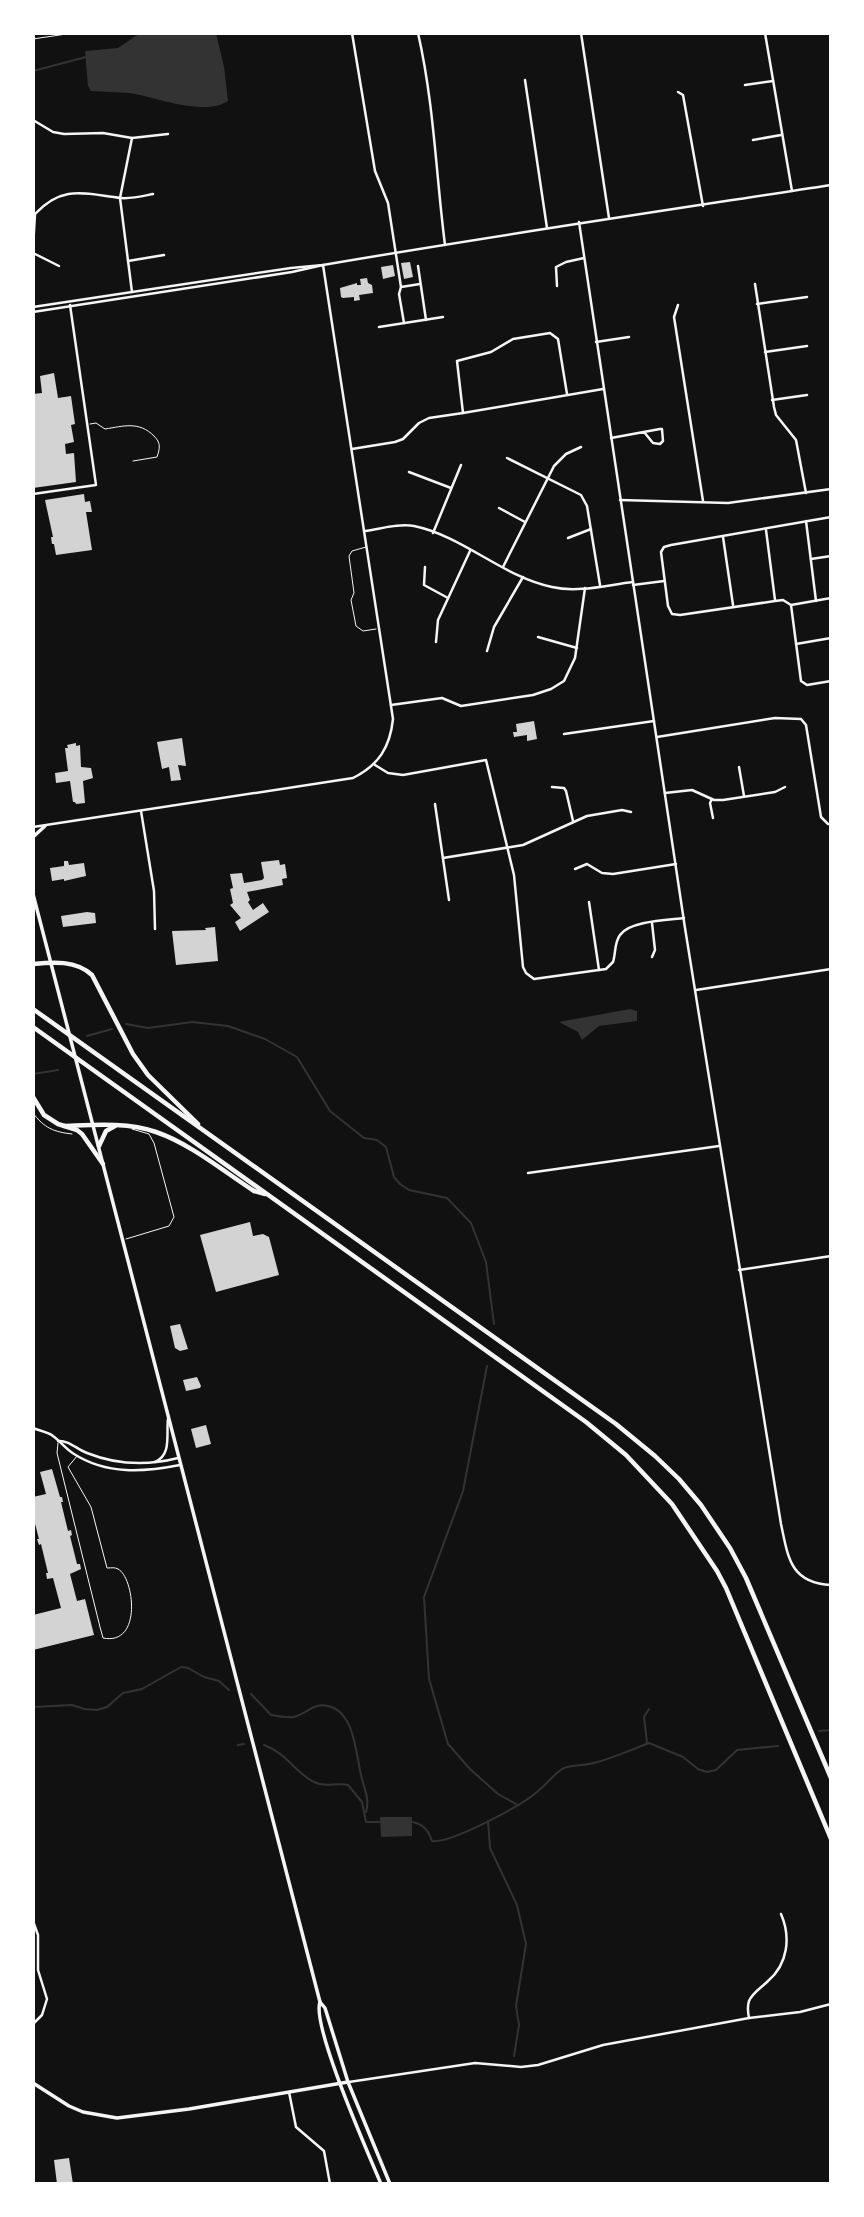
<svg xmlns="http://www.w3.org/2000/svg" width="864" height="2217" viewBox="0 0 864 2217" font-family="Quicksand,sans-serif">
<style>
.water{fill:#333}
.lines{fill:none;stroke-linecap:round;stroke-linejoin:round}
.stream{stroke:#333;stroke-width:2}
.building{fill:#d3d3d3}
.path{stroke:#f5f5f5;stroke-width:1}
.service{stroke:#f5f5f5;stroke-width:1}
.minor{stroke:#f5f5f5;stroke-width:2.5}
.tertiary{stroke:#f5f5f5;stroke-width:2.5}
.secondary{stroke:#f5f5f5;stroke-width:3.5}
.primary{stroke:#f5f5f5;stroke-width:3.5}
.motorway{stroke:#f5f5f5;stroke-width:4.5}
</style>
<rect width="100%" height="100%" fill="#111"/>
<g class="water">
<path d="M 140,33 L 216,33 L 224,67 L 228,101 C 204,117 156,97 130,93 C 117,92 104,92 91,91 L 88,86 L 85,51 L 118,48 Z"/>
<polygon points="630,1009 637,1011 637,1021 599,1026 582,1040 578,1032 559,1022"/>
<polygon points="380,1817 412,1817 412,1836 381,1837"/>
</g>
<g class="lines">
<g class="stream">
<polyline points="33,71 86,57"/>
<polyline points="126,1024 148,1028 192,1022 228,1026 265,1039 297,1057 330,1111 364,1138 377,1140 386,1147 394,1177 400,1184 409,1190 447,1198 471,1223 486,1262 494,1324"/>
<polyline points="87,1036 112,1029"/>
<polyline points="33,1074 58,1070"/>
<polyline points="487,1366 463,1491 424,1597 429,1679 448,1744 470,1769 498,1794 516,1804"/>
<path d="M 251,1694 L 271,1715 C 278,1716 286,1718 293,1717 C 306,1715 313,1702 328,1706 C 355,1712 356,1755 361,1775 C 364,1789 370,1798 366,1812"/>
<polyline points="33,1707 72,1705 84,1709 97,1710 107,1707 123,1693 142,1689 181,1667 188,1668 204,1677 219,1681 229,1690"/>
<polyline points="819,1731 831,1730"/>
<polyline points="647,1743 644,1717 649,1709"/>
<polyline points="238,1745 244,1744"/>
<path d="M 264,1745 C 288,1754 294,1772 314,1782 C 325,1788 336,1782 348,1785 L 362,1802 L 366,1822 L 380,1822"/>
<polyline points="488,1821 490,1848 517,1905 526,1944 516,2006 519,2025 514,2056"/>
<path d="M 413,1822 C 424,1825 428,1830 432,1841 C 450,1844 523,1805 538,1791 C 546,1785 553,1775 562,1769 C 572,1764 584,1766 594,1763 C 613,1758 631,1750 649,1743 L 683,1757 L 698,1769 L 707,1772 L 716,1770 L 737,1750 L 778,1746"/>
</g>
</g>
<g class="building">
<polygon points="410,262 413,277 404,279 401,263"/>
<polygon points="393,265 395,276 383,279 381,267"/>
<polygon points="367,278 368,283 372,285 373,293 359,295 360,300 354,301 354,297 343,298 341,297 340,288 357,283 357,285 361,285 360,279"/>
<polygon points="54,373 58,398 71,396 75,424 71,425 74,442 65,444 66,454 74,453 76,482 33,488 33,394 42,393 40,376"/>
<polygon points="84,494 85,502 90,501 92,512 86,512 92,550 56,555 54,544 52,544 51,537 53,537 45,500"/>
<polygon points="534,721 537,739 527,741 527,735 514,737 513,732 517,732 516,724"/>
<polygon points="182,738 186,766 178,765 181,780 171,781 169,767 162,769 157,742"/>
<polygon points="76,743 76,746 80,745 81,767 91,768 93,778 83,781 85,803 76,804 75,802 73,802 70,781 56,783 55,773 68,771 65,748 68,748 67,745"/>
<polygon points="279,860 280,865 285,864 287,878 282,879 283,885 247,892 250,900 248,902 253,910 263,903 269,912 240,931 235,922 241,918 230,905 233,903 230,889 233,888 230,874 242,873 244,883 262,880 264,878 261,862"/>
<polygon points="64,861 68,861 69,865 84,863 86,876 64,881 64,879 52,881 50,868 64,866"/>
<polygon points="87,912 95,913 96,923 63,927 61,916"/>
<polygon points="215,927 218,961 176,965 172,931 206,930 205,928"/>
<polygon points="250,1222 253,1236 263,1234 269,1237 279,1275 216,1292 200,1235"/>
<polygon points="180,1324 188,1349 180,1351 175,1348 170,1326"/>
<polygon points="197,1377 201,1386 200,1388 186,1391 183,1380"/>
<polygon points="206,1425 211,1444 196,1448 191,1429"/>
<polygon points="52,1469 60,1497 62,1497 63,1502 61,1502 68,1531 71,1530 72,1535 70,1536 77,1564 80,1564 81,1569 70,1574 77,1601 85,1599 94,1635 33,1650 33,1615 61,1608 53,1578 47,1579 46,1573 48,1573 41,1544 39,1545 37,1539 39,1539 33,1516 33,1497 46,1494 40,1472"/>
<polygon points="69,2158 73,2184 57,2184 54,2160"/>
</g>
<g class="lines">
<g class="path">
<polyline points="33,39 73,33"/>
<path d="M 33,1113 C 44,1128 54,1132 72,1134"/>
</g>
<g class="service">
<path d="M 90,424 L 96,423 L 105,429 C 124,426 139,421 154,436 C 161,443 160,448 157,457 L 133,461"/>
<polyline points="366,547 352,551 349,556 354,593 351,600 356,626 363,631 376,629"/>
<polyline points="126,1239 169,1226 174,1217 154,1143 149,1134 132,1129"/>
<path d="M 58,1443 L 57,1453 L 100,1627 L 103,1638 C 143,1646 134,1577 118,1569 C 114,1567 112,1568 107,1568 L 91,1507 L 68,1467 L 77,1456"/>
</g>
<g class="minor">
<polyline points="352,33 375,171 388,203 401,287 399,294 404,323"/>
<path d="M 418,33 C 434,103 436,175 445,245"/>
<polyline points="581,33 609,218"/>
<polyline points="765,33 792,191"/>
<polyline points="525,80 547,228"/>
<polyline points="745,85 773,81"/>
<polyline points="678,92 683,95 703,206"/>
<polyline points="33,120 53,132 64,134 103,133 132,138 168,134"/>
<polyline points="132,138 120,198 132,292"/>
<polyline points="753,140 781,135"/>
<path d="M 33,248 L 35,214 C 63,184 85,194 121,198 C 131,199 143,196 153,194"/>
<polyline points="33,253 59,266"/>
<polyline points="128,261 164,255"/>
<polyline points="418,266 426,320"/>
<polyline points="755,284 774,407 776,415 796,440 806,493"/>
<polyline points="557,286 556,267 566,262 584,258"/>
<polyline points="401,287 420,284"/>
<polyline points="757,304 807,297"/>
<polyline points="678,305 674,317 703,501"/>
<polyline points="379,327 443,317"/>
<polyline points="596,342 629,337"/>
<polyline points="765,352 807,346"/>
<polyline points="567,394 558,339 550,333 513,339 491,352 457,361 463,413 603,389"/>
<polyline points="772,400 807,395"/>
<polyline points="611,438 660,429 662,429 663,441 660,444 653,443 644,432"/>
<polyline points="352,449 395,442 403,439 419,423 429,418 463,413"/>
<polyline points="507,458 581,495 587,506 600,585"/>
<polyline points="409,472 451,488"/>
<polyline points="33,494 96,485 70,305"/>
<polyline points="620,500 728,503 831,489"/>
<polyline points="499,508 525,522"/>
<polyline points="831,517 671,545 664,547 661,552 668,606 672,614 680,615 775,601 783,600 791,605 831,598"/>
<polyline points="806,521 816,601"/>
<polyline points="766,530 775,600"/>
<path d="M 365,531 C 380,529 399,523 414,526 C 463,536 503,577 552,587 C 578,593 607,585 633,582"/>
<polyline points="433,533 461,465"/>
<polyline points="723,537 733,605"/>
<polyline points="568,538 591,529"/>
<polyline points="811,559 831,556"/>
<polyline points="425,567 424,585 448,598"/>
<polyline points="503,567 554,466 566,454 581,447"/>
<polyline points="633,585 664,581"/>
<polyline points="791,605 801,681 807,685 831,681"/>
<polyline points="538,637 577,648"/>
<polyline points="436,642 438,620 470,551"/>
<polyline points="796,644 831,638"/>
<polyline points="487,651 494,627 523,577"/>
<polyline points="391,705 442,698 461,706 533,695 551,689 564,681 575,658 585,588"/>
<polyline points="564,734 654,721"/>
<polyline points="657,737 775,718 801,719 806,725 821,817 828,824"/>
<path d="M 375,765 L 388,773 L 403,775 L 486,760 L 514,875 L 523,967 L 526,973 L 534,979 L 606,969 L 613,962 C 616,953 614,943 620,935 C 629,921 668,920 684,918"/>
<polyline points="739,767 744,796"/>
<polyline points="552,787 564,788 566,791 573,821"/>
<polyline points="665,793 692,790 714,800 723,800 775,792 785,787"/>
<polyline points="712,799 710,803 713,818"/>
<polyline points="435,804 449,900"/>
<polyline points="141,811 154,891 155,929"/>
<polyline points="443,858 523,845 587,816 622,810 631,812"/>
<polyline points="575,869 587,864 602,873 613,874 676,864"/>
<polyline points="589,902 599,970"/>
<polyline points="652,923 655,950 652,957"/>
<polyline points="696,990 831,969"/>
<polyline points="528,1173 719,1146"/>
<polyline points="739,1270 831,1256"/>
<path d="M 33,1428 C 40,1431 48,1432 53,1436 C 61,1442 66,1449 74,1454 C 107,1475 144,1472 180,1465"/>
<path d="M 58,1441 C 69,1440 76,1449 87,1453 C 117,1465 147,1466 178,1458"/>
<path d="M 155,1462 C 172,1455 166,1434 168,1419"/>
<polyline points="33,1921 38,1935 38,1970 47,1999 42,2015 33,2024"/>
<path d="M 749,2018 C 748,2013 747,2007 749,2001 C 752,1993 762,1987 768,1981 C 788,1964 791,1937 781,1914"/>
<polyline points="289,2092 296,2127 324,2151 330,2184"/>
</g>
<g class="tertiary">
<path d="M 579,222 L 685,928 L 781,1524 C 788,1557 790,1583 831,1585"/>
<path d="M 33,307 L 291,268 L 323,265 C 492,236 662,211 831,185"/>
<polyline points="33,312 292,272 323,265"/>
<path d="M 33,827 L 353,778 C 379,765 390,747 393,719 L 323,265"/>
<polyline points="349,2082 475,2063 521,2067 538,2065 603,2045 749,2018 800,2012 831,2004"/>
</g>
<polyline class="secondary" points="33,2083 69,2106 83,2112 117,2118 189,2109 348,2082"/>
<g class="primary">
<polyline points="33,837 45,826"/>
<polyline points="33,855 33,864"/>
<polyline points="33,894 320,2002 325,2008 348,2082 390,2184"/>
<path d="M 320,2002 C 311,2025 369,2155 381,2184"/>
</g>
<g class="motorway">
<path d="M 33,964 C 53,962 76,960 92,975 L 133,1054 L 148,1075 L 198,1124"/>
<polyline points="33,1009 616,1424 655,1456 679,1479 701,1505 730,1548 746,1578 831,1778"/>
<polyline points="33,1027 586,1422 626,1455 672,1504 717,1571 726,1588 831,1839"/>
<polyline points="33,1097 44,1115 58,1124 77,1130 82,1134 103,1164"/>
<path d="M 64,1126 C 93,1125 127,1122 156,1132 C 191,1144 223,1171 254,1191 L 265,1194"/>
<polyline points="99,1146 106,1131 115,1126"/>
</g>
</g>
<rect width="864" height="2217" fill="none" stroke="#ffffff" stroke-width="70"/>
</svg>
